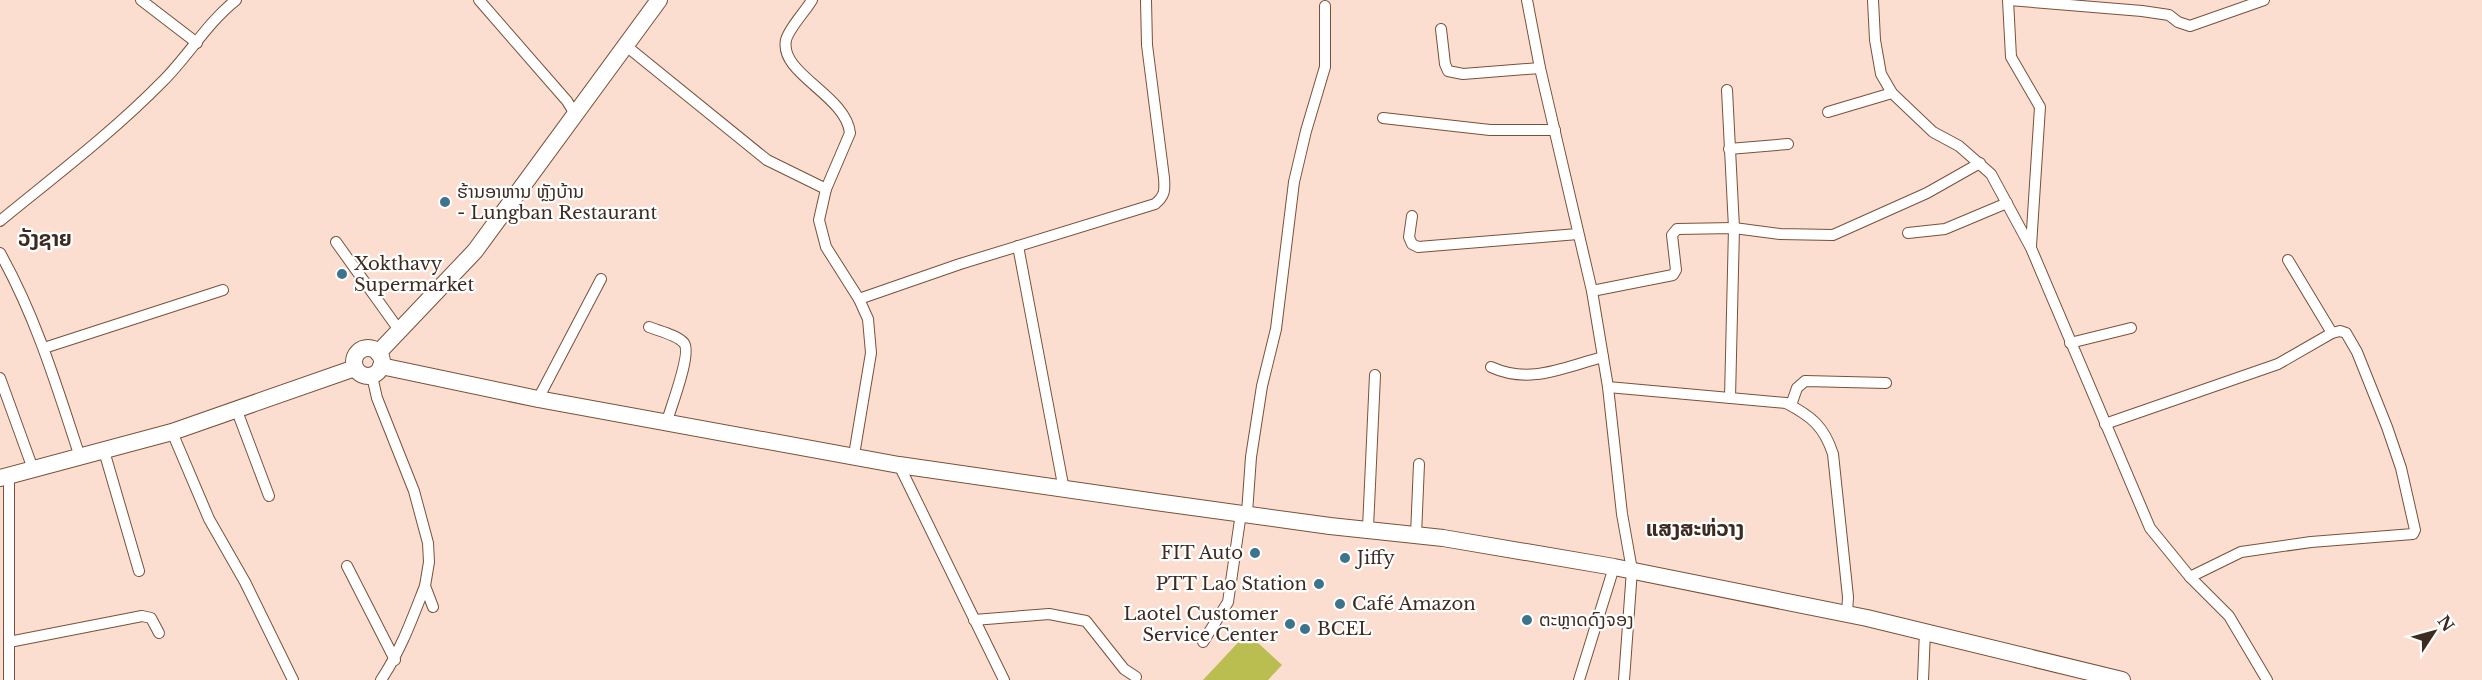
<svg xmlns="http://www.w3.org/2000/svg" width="2482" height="680" viewBox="0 0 2482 680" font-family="'Libre Baskerville','Noto Sans Lao',serif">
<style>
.green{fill:#babd4f}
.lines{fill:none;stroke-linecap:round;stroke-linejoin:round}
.street-casing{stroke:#79513b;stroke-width:12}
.secondary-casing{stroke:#79513b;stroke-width:18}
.street{stroke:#fff;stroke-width:10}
.secondary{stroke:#fff;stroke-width:16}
.poi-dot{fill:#3c748e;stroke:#fff;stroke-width:2}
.labels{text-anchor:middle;stroke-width:4.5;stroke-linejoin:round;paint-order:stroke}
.poi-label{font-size:18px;fill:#3d2b21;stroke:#fff;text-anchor:start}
.quarter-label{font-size:21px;font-weight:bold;fill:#3d2b21;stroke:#fff}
</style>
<rect width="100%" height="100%" fill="#fbdecf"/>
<polygon class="green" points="1247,633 1282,665 1268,680 1203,680"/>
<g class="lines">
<defs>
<g id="street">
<polyline points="141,0 197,43"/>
<polyline points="479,0 567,101 575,114"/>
<path d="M 812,0 C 805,12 789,28 786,40 C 779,74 846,95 850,133 L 826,189 L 819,220 L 826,247 L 859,299 L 868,319 L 871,353 L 854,455"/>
<polyline points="1527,0 1540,68 1592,291 1608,387 1622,514 1632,570 1624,680"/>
<polyline points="1873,0 1875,40 1881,74 1892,93 1933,132 1959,146 1991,174 2031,248 2150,528 2190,577 2229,616 2267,680"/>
<polyline points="2008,0 2011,57 2040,107 2031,246"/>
<polyline points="2009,0 2142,11 2169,15 2178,22 2190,26 2264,0"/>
<polyline points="1441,29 1445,64 1448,71 1463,74 1540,68"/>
<polyline points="625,45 767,160 826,189"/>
<polyline points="1727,90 1734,228 1730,398"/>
<polyline points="1828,112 1892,93"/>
<polyline points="1383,118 1490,130 1555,130"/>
<polyline points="1729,149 1788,144"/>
<polyline points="1412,216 1409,237 1412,244 1418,247 1578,234"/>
<path d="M 0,221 C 55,176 113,132 163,81 C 189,55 207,23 236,0"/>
<polyline points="1908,233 1945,229 2007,203"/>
<polyline points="336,242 399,330"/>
<polyline points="1018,246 1064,490"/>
<path d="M 0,253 C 36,317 57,387 80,457"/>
<polyline points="2288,260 2332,333"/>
<polyline points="1592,291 1673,275 1676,270 1672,235 1677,229 1734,228 1780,234 1833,235 1927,193 1980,163"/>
<path d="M 859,299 L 960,264 L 1155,204 C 1165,196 1165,190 1164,178 L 1147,45 L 1146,0"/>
<path d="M 649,327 C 659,331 677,335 684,343 C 692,353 671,407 667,421"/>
<polyline points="2070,343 2131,328"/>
<polyline points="44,348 223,290"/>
<path d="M 1491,367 C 1530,385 1564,367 1603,357"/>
<polyline points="372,376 377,398 414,491 428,543 429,562 425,586 433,607"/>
<polyline points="0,378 33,469"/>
<path d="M 1608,387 L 1786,403 C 1811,416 1824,426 1833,454 L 1848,597 L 1847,614"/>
<polyline points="538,399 601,279"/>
<polyline points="1791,405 1797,388 1805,381 1886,383"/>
<polyline points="237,411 269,496"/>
<polyline points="2105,424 2278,364 2332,333 2340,331 2346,333 2357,352 2387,427 2401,468 2415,530 2413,534 2311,542 2241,552 2190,577"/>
<polyline points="172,432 209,519 245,582 293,680"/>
<polyline points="104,451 139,571"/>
<polyline points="899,465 1004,680"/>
<polyline points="9,476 9,680"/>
<polyline points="1247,513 1251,457 1262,386 1276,329 1294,182 1306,131 1325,67 1325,6"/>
<polyline points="1368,528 1375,375"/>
<polyline points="1416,535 1419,464"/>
<polyline points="347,566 395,660"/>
<polyline points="974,620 1049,614 1086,621 1124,669 1136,677"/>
<polyline points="9,642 142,616 151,618 159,633"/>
<polyline points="1203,642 1228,602 1241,513"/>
<path d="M 381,680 C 401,650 412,619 425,586"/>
<polyline points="1579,680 1614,567"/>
<polyline points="1923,680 1925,631"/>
</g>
<g id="secondary">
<circle cx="368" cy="362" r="14"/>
<polyline points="378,353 475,251 659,0"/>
<polyline points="381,366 538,399 899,465 1156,502 1330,526 1443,538 1614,567 1867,618 2122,680"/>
<polyline points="0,478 172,432 355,368"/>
</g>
</defs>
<use href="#street" class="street-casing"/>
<use href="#secondary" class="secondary-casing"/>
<use href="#street" class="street"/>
<use href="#secondary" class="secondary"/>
</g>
<g class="poi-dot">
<circle cx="445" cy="202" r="6"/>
<circle cx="342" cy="274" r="6"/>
<circle cx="1255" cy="553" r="6"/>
<circle cx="1345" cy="558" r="6"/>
<circle cx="1319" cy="584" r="6"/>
<circle cx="1340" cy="604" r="6"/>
<circle cx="1527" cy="620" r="6"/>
<circle cx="1290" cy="624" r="6"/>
<circle cx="1305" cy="629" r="6"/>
</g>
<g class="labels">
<g class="poi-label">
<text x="457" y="198">ຮ້ານອາຫານ ຫຼັງບ້ານ<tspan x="457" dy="21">- Lungban Restaurant</tspan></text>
<text x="354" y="270">Xokthavy<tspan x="354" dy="21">Supermarket</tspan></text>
<text x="1243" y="559" text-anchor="end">FIT Auto</text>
<text x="1357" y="564">Jiffy</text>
<text x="1307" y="590" text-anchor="end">PTT Lao Station</text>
<text x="1352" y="610">Café Amazon</text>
<text x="1278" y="620" text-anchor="end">Laotel Customer<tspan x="1278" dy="21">Service Center</tspan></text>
<text x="1539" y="626">ຕະຫຼາດດົງຈອງ</text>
<text x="1317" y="635">BCEL</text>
</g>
<g class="quarter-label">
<text x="45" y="246">ວັງຊາຍ</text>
<text x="1695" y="536">ແສງສະຫ່ວາງ</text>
</g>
</g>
<g transform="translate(2434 632) rotate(54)" stroke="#ffffff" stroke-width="4.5" paint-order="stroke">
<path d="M0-4.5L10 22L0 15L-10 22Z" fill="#3d2b21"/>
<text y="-9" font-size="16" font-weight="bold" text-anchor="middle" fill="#3d2b21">N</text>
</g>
</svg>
